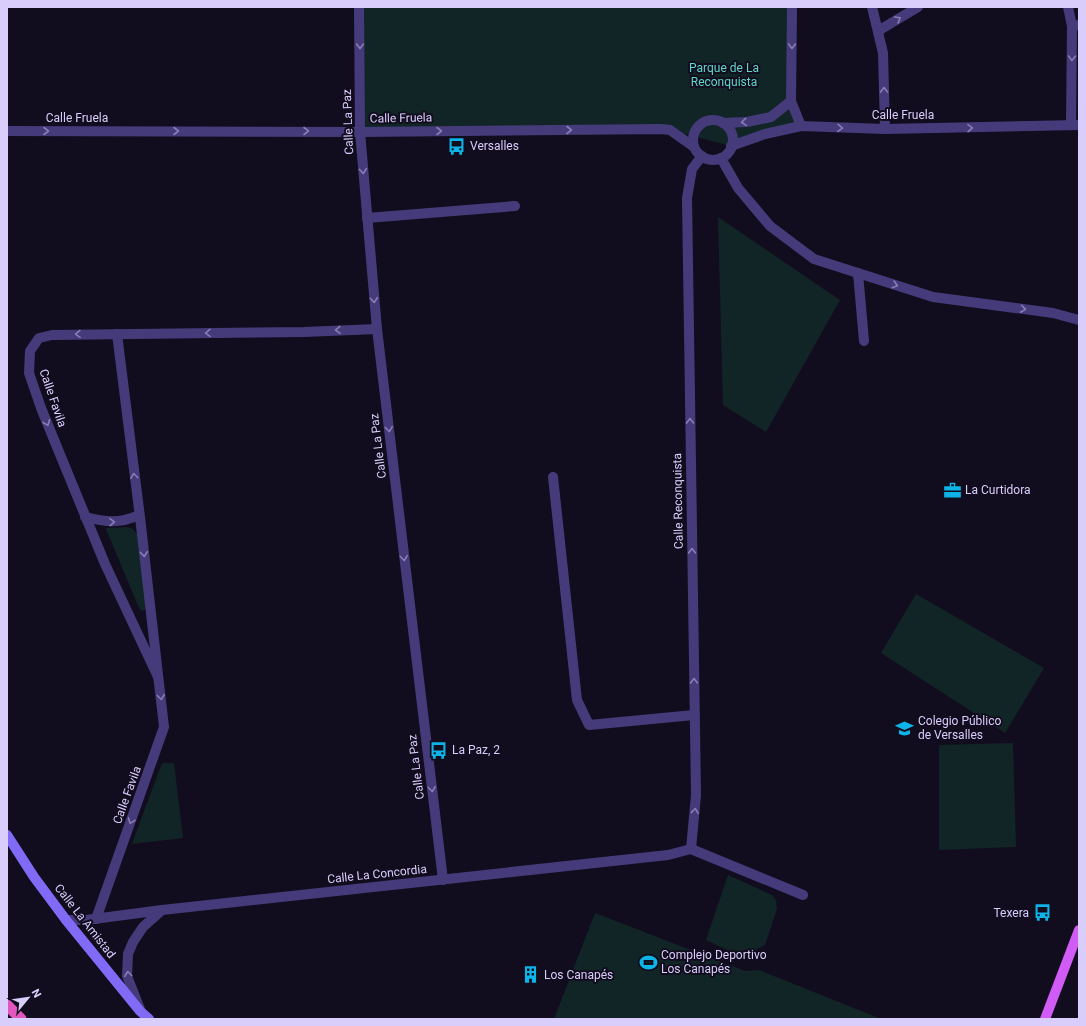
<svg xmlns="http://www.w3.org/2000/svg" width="1086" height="1026" viewBox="0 0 1086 1026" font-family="Roboto,sans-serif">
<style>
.green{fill:#112527}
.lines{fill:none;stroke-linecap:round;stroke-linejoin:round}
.service{stroke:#463b7a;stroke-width:10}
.minor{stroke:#463b7a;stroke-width:10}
.secondary{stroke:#816af6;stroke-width:10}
.primary{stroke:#d15bf5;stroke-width:10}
.trunk{stroke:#e256be;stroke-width:11}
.oneway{stroke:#887db4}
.labels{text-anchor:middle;stroke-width:4;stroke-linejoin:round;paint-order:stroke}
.park-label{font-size:12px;fill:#5fd7c9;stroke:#120d1e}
.street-label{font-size:12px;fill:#d9cdfc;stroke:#120d1e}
.poi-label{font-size:12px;fill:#d9cdfc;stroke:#120d1e;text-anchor:start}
</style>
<rect width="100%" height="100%" fill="#120d1e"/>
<g class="green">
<polygon points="359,7 792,7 791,101 801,126 731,146 670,130 360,132"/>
<polygon points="718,217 840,300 766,432 723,405"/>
<polygon points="128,527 133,529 137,534 147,607 143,611 141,610 139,608 106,529 107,528"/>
<polygon points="916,594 1044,668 1005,733 881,653"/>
<polygon points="1013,743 1016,847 939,850 939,745"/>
<polygon points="162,763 174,763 183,838 132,844"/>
<polygon points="728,875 772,895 776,900 777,909 765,945 742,957 706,940"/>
<polygon points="595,913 745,971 759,970 881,1019 554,1019"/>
</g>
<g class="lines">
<g class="service">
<polyline points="367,218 515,206"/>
<polyline points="858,273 864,341"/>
</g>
<g class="minor">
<polyline points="359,7 360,132 377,329 443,880"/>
<polyline points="792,7 791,101 801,126"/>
<polyline points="872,7 883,53 885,129"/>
<polyline points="1068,7 1072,26"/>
<polyline points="878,31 918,7"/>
<circle cx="713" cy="140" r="20"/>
<polyline points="723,123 747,122 771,117 791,101"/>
<polyline points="1071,125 1072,26 1079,25"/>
<polyline points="7,131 360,132 660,129 670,130 694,147"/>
<polyline points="731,146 765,134 801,126 885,129 1079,125"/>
<polyline points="721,158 738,188 770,226 814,259 933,297 1053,313 1079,320"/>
<polyline points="553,477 577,700 589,725 694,715"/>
<path d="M 85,517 C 105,522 120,524 139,515"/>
<polyline points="158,677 105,564 41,408 29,373 30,351 39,338 52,335 304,332 377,329"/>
<polyline points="691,849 696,795 687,198 692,169 702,156"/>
<polyline points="691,849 803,895"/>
<polyline points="96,919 164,727 140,517 117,334"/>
<polyline points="66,920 86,920 162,910 668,855 691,849"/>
<polyline points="140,1009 127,976 128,954 133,942 143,927 162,910"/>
</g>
<polyline class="secondary" points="7,835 34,877 66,920 140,1011 149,1019"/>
<polyline class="primary" points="1045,1019 1079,930"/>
<polyline class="trunk" points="7,1005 21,1019"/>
</g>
<defs><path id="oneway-chevron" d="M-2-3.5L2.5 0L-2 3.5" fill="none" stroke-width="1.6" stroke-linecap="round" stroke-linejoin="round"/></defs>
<g class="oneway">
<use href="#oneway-chevron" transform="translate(898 19) rotate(-31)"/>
<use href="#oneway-chevron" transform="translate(360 46) rotate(90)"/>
<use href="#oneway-chevron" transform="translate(792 46) rotate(91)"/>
<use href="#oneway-chevron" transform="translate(1072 58) rotate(91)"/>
<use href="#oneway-chevron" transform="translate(884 90) rotate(-91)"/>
<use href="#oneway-chevron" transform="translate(744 122) rotate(175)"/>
<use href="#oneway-chevron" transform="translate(840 128) rotate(2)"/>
<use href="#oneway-chevron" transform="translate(970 128) rotate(-1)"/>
<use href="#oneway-chevron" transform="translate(569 130)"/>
<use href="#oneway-chevron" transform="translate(46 131)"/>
<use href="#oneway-chevron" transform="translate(176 131)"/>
<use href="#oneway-chevron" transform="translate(306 131)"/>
<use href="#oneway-chevron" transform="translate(439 131)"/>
<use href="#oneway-chevron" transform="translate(363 171) rotate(85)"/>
<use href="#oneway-chevron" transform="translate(895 285) rotate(17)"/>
<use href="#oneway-chevron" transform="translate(374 300) rotate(85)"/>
<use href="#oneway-chevron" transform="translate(1023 309) rotate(8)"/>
<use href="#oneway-chevron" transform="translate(338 330) rotate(178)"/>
<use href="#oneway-chevron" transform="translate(208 333) rotate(179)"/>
<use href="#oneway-chevron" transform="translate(78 334) rotate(179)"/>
<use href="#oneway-chevron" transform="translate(690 421) rotate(-91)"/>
<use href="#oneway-chevron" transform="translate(47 423) rotate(68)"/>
<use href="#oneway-chevron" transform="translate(389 429) rotate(83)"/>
<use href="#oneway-chevron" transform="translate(134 476) rotate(-97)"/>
<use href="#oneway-chevron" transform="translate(112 522) rotate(-2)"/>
<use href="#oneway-chevron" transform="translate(692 551) rotate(-91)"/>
<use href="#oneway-chevron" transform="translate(144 554) rotate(84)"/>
<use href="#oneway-chevron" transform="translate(404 558) rotate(83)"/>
<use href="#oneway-chevron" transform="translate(694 681) rotate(-91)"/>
<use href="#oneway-chevron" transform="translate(161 697) rotate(83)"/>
<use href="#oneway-chevron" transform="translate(432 789) rotate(83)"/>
<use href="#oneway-chevron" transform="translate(695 811) rotate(-84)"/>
<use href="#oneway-chevron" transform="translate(131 821) rotate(110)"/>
<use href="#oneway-chevron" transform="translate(128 974) rotate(-97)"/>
</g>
<defs>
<symbol id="bus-bare" viewBox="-9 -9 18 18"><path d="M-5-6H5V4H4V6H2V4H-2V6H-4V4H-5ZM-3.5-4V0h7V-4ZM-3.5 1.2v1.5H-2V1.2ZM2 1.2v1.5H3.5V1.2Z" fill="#0eb3e7" stroke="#120d1e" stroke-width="2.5" paint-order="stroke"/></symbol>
<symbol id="office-bare" viewBox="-9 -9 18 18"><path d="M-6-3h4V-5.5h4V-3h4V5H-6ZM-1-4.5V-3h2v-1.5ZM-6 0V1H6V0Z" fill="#0eb3e7" stroke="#120d1e" stroke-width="2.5" paint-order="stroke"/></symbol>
<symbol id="school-bare" viewBox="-9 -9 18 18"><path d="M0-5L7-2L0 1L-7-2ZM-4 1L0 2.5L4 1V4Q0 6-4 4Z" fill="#0eb3e7" stroke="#120d1e" stroke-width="2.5" paint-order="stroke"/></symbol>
<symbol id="stadium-bare" viewBox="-9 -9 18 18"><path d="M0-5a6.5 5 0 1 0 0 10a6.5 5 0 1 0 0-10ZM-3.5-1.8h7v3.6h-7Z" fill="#0eb3e7" stroke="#120d1e" stroke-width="2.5" paint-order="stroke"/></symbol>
<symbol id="building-bare" viewBox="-9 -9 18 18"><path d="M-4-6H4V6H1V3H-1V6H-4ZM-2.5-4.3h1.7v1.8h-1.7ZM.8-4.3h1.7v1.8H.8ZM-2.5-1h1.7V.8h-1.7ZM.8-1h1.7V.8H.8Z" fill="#0eb3e7" stroke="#120d1e" stroke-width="2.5" paint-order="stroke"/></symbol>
</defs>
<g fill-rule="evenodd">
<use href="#bus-bare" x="444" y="134" width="25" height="25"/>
<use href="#office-bare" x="940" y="478" width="25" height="25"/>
<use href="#school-bare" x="892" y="716" width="25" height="25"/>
<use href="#bus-bare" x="426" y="738" width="25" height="25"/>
<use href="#bus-bare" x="1030" y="900" width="25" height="25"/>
<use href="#stadium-bare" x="636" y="950" width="25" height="25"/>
<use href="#building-bare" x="518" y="962" width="25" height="25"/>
</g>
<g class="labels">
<g class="park-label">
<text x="724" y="72">Parque de La<tspan x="724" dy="14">Reconquista</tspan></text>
</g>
<g class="street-label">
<text x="903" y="119">Calle Fruela</text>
<text x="77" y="122">Calle Fruela</text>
<text transform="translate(401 118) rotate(-1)" y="4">Calle Fruela</text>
<text transform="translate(348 122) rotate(-92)" y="4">Calle La Paz</text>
<text transform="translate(53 398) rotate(71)" y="4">Calle Favila</text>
<text transform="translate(378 446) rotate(-97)" y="4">Calle La Paz</text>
<text transform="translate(678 501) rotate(-91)" y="4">Calle Reconquista</text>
<text transform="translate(416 767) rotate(-97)" y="4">Calle La Paz</text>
<text transform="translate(127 795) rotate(-70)" y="4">Calle Favila</text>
<text transform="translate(377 874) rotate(-6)" y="4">Calle La Concordia</text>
<text transform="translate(85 921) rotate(52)" y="4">Calle La Amistad</text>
</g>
<g class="poi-label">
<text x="470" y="150">Versalles</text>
<text x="965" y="494">La Curtidora</text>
<text x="918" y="725">Colegio Público<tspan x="918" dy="14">de Versalles</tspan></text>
<text x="452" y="754">La Paz, 2</text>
<text x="1029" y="917" text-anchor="end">Texera</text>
<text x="661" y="959">Complejo Deportivo<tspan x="661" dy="14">Los Canapés</tspan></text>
<text x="544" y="979">Los Canapés</text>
</g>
</g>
<rect width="1086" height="1026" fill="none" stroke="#d9cdfc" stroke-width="16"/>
<g transform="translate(28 998) rotate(61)" stroke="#120d1e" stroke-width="3" paint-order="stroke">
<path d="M0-3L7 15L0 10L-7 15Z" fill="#d9cdfc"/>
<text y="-6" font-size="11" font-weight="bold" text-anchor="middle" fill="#d9cdfc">N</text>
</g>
</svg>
